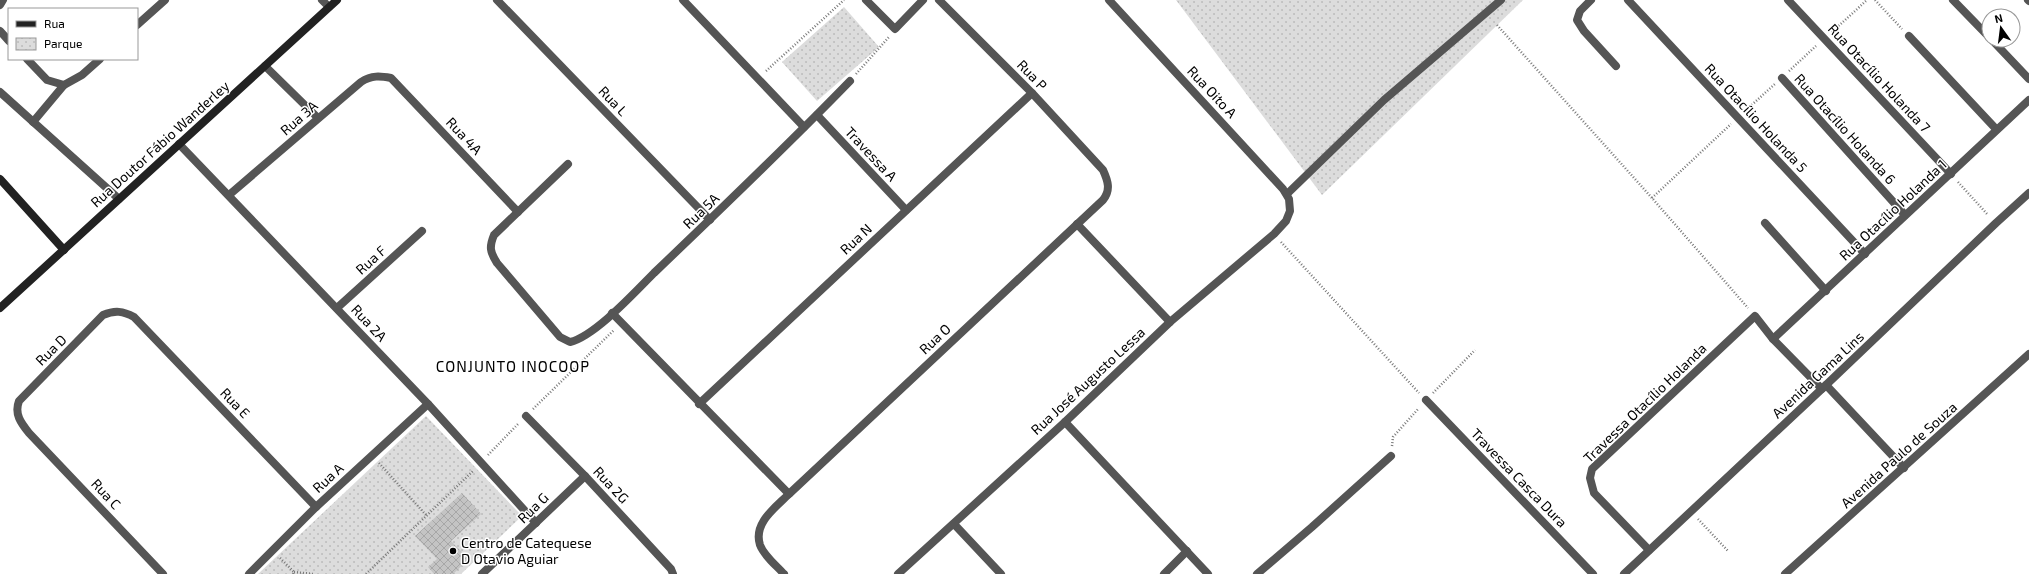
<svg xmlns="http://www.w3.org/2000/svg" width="2029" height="574" viewBox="0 0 2029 574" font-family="'Exo 2',sans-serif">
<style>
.park{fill:url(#park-dots)}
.building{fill:url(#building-cross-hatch)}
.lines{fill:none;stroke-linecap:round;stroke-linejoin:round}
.path{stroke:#777;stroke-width:2.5;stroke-dasharray:1 2;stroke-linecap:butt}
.street{stroke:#555;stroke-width:8}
.secondary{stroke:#222;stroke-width:8}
.poi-dot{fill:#000;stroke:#fff;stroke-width:1.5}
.labels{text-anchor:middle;stroke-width:3;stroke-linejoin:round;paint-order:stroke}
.street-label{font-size:14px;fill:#000;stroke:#fff}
.poi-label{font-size:14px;fill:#000;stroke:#fff;text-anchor:start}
.neighbourhood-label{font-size:15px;letter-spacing:1px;fill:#000;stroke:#fff}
</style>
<defs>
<pattern id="park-dots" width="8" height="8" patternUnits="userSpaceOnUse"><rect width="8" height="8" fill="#dcdcdc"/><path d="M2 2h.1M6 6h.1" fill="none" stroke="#bbb" stroke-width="1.8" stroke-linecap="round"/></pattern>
<pattern id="building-cross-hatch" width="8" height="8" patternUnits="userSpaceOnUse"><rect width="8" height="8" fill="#c4c4c4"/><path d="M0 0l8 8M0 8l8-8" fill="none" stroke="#a7a7a7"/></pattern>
</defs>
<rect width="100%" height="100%" fill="#fff"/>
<g class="park">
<polygon points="1176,0 1523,0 1322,195"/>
<polygon points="844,7 879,47 817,101 782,62"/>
<polygon points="426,416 522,516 461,574 258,574"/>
</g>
<polygon class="building" points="462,493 481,514 451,541 469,559 453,574 434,574 428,567 437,559 415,536"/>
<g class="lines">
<g class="path">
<polyline points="1875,0 1902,29"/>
<polyline points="1497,25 1652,198 1748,308"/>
<polyline points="1832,32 1867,0"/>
<polyline points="766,71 844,0"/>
<polyline points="1789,71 1816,46"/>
<polyline points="856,74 889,37"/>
<polyline points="1745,111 1775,84"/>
<polyline points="1958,182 1988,215"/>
<polyline points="1652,198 1731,124"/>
<polyline points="1281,242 1419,393"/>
<polyline points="1433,393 1475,350"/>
<polyline points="533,409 614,330"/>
<polyline points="1392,446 1393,437 1419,408"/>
<polyline points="488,455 518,424"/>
<polyline points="379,463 426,515"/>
<polyline points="1698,519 1728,551"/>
<polyline points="280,558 294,572 293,574"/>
<polyline points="294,572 313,574"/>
<polyline points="366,574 474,470"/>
</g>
<g class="street">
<polyline points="322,0 329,7"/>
<polyline points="497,0 710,220"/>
<polyline points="683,0 804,127"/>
<polyline points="866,0 895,29 923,0"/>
<polyline points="1591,0 1580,11 1577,20 1584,31 1616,66"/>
<polyline points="1628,0 1865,254"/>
<polyline points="1788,0 1951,174"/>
<polyline points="1953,0 1989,37"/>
<polyline points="2028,0 2029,1"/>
<polyline points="0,5 3,0"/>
<polyline points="137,25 165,0"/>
<polyline points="0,31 9,41"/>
<polyline points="1909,36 1996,129"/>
<polyline points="1992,40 2029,79"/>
<polyline points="27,59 47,80 64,85 82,75 100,59"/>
<polyline points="265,66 318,118"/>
<polyline points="1782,78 1905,215"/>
<polyline points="0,92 119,199"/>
<polyline points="817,115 906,210"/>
<polyline points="33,122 64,85"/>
<polyline points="179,144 428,404 536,523"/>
<path d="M 568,164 L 494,235 C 489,247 490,252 497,263 L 560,337 L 570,342 C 595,336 635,292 654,273 C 720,210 786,147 850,81"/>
<polyline points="1287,194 1384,100 1501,0"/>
<path d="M 229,195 L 361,82 C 372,75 380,76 391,78 L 518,212"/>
<polyline points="1765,223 1826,291"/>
<polyline points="1077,224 1170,322"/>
<polyline points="337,308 422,231"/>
<polyline points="612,313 789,494"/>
<polyline points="1773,339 2029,100"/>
<polyline points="1826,385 1904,468"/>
<polyline points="1426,400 1593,574"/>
<polyline points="699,404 1032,93"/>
<polyline points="526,416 585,476 671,569 673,574"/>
<polyline points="1065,422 1208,574"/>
<polyline points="954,524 1001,574"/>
<polyline points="1649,550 1594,493 1590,478 1592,469 1755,316 1773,339 1822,389"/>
<path d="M 163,574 L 29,433 C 21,423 14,414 19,401 L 103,315 C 115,310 123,311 134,317 L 316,507"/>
<polyline points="249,574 316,507 428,404"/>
<polyline points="482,574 585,476"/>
<path d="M 784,574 C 777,566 764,556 760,545 C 753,523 775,508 789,494 L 1103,200 C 1111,190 1108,181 1103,170 L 1032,93 L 939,0"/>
<polyline points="898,574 1065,422 1170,322 1274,234 1286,221 1290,211 1289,199 1283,189 1109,0"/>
<polyline points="1164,574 1187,551"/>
<polyline points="1257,574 1312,527 1391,456"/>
<polyline points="1624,574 1826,385 1996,223 2029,193"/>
<polyline points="1785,574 2029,354"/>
</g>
<g class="secondary">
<polyline points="0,179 64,250"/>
<polyline points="0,308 337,0"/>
</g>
</g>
<circle class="poi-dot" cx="453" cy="551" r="4"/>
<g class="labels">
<g class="street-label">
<text transform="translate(1032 75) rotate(46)" y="5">Rua P</text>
<text transform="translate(1879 78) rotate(47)" y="5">Rua Otacílio Holanda 7</text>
<text transform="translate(1212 92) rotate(47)" y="5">Rua Oito A</text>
<text transform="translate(613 101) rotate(46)" y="5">Rua L</text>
<text transform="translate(299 118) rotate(-41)" y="5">Rua 3A</text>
<text transform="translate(1756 118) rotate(47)" y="5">Rua Otacílio Holanda 5</text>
<text transform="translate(1845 129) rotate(48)" y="5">Rua Otacílio Holanda 6</text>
<text transform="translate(464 136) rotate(47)" y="5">Rua 4A</text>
<text transform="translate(160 144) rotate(-42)" y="5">Rua Doutor Fábio Wanderley</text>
<text transform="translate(871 154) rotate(47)" y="5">Travessa A</text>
<text transform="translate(1893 210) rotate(-43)" y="5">Rua Otacílio Holanda 1</text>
<text transform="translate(701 211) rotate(-44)" y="5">Rua 5A</text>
<text transform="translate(856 239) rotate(-43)" y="5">Rua N</text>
<text transform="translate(371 260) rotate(-42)" y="5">Rua F</text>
<text transform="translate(369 323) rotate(47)" y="5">Rua 2A</text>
<text transform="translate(935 339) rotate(-43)" y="5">Rua O</text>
<text transform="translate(51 350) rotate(-45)" y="5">Rua D</text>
<text transform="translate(1818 375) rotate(-43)" y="5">Avenida Gama Lins</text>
<text transform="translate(1088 381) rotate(-43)" y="5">Rua José Augusto Lessa</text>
<text transform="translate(235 403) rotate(46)" y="5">Rua E</text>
<text transform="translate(1645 403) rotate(-44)" y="5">Travessa Otacílio Holanda</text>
<text transform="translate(1899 455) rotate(-42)" y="5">Avenida Paulo de Souza</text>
<text transform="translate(328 478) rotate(-43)" y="5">Rua A</text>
<text transform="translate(1519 478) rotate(46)" y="5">Travessa Casca Dura</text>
<text transform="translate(611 485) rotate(47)" y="5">Rua 2G</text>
<text transform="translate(106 494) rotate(47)" y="5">Rua C</text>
<text transform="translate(533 508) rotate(-44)" y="5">Rua G</text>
</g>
<g class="poi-label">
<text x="461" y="548">Centro de Catequese<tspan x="461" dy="16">D Otavio Aguiar</tspan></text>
</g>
<g class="neighbourhood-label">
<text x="513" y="372">CONJUNTO INOCOOP</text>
</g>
</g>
<rect x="8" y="8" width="130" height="52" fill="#ffffff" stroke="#999999"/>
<rect x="16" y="21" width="20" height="6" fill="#222222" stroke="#999999"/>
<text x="44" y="28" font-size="12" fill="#000000">Rua</text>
<rect x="16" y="38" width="20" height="12" fill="url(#park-dots)" stroke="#999999"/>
<text x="44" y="48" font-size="12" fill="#000000">Parque</text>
<g transform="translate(2001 28) rotate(346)"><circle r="19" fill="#ffffff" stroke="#999999"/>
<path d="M0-3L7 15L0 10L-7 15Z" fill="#000000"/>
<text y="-6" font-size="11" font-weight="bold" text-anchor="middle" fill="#000000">N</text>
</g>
</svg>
